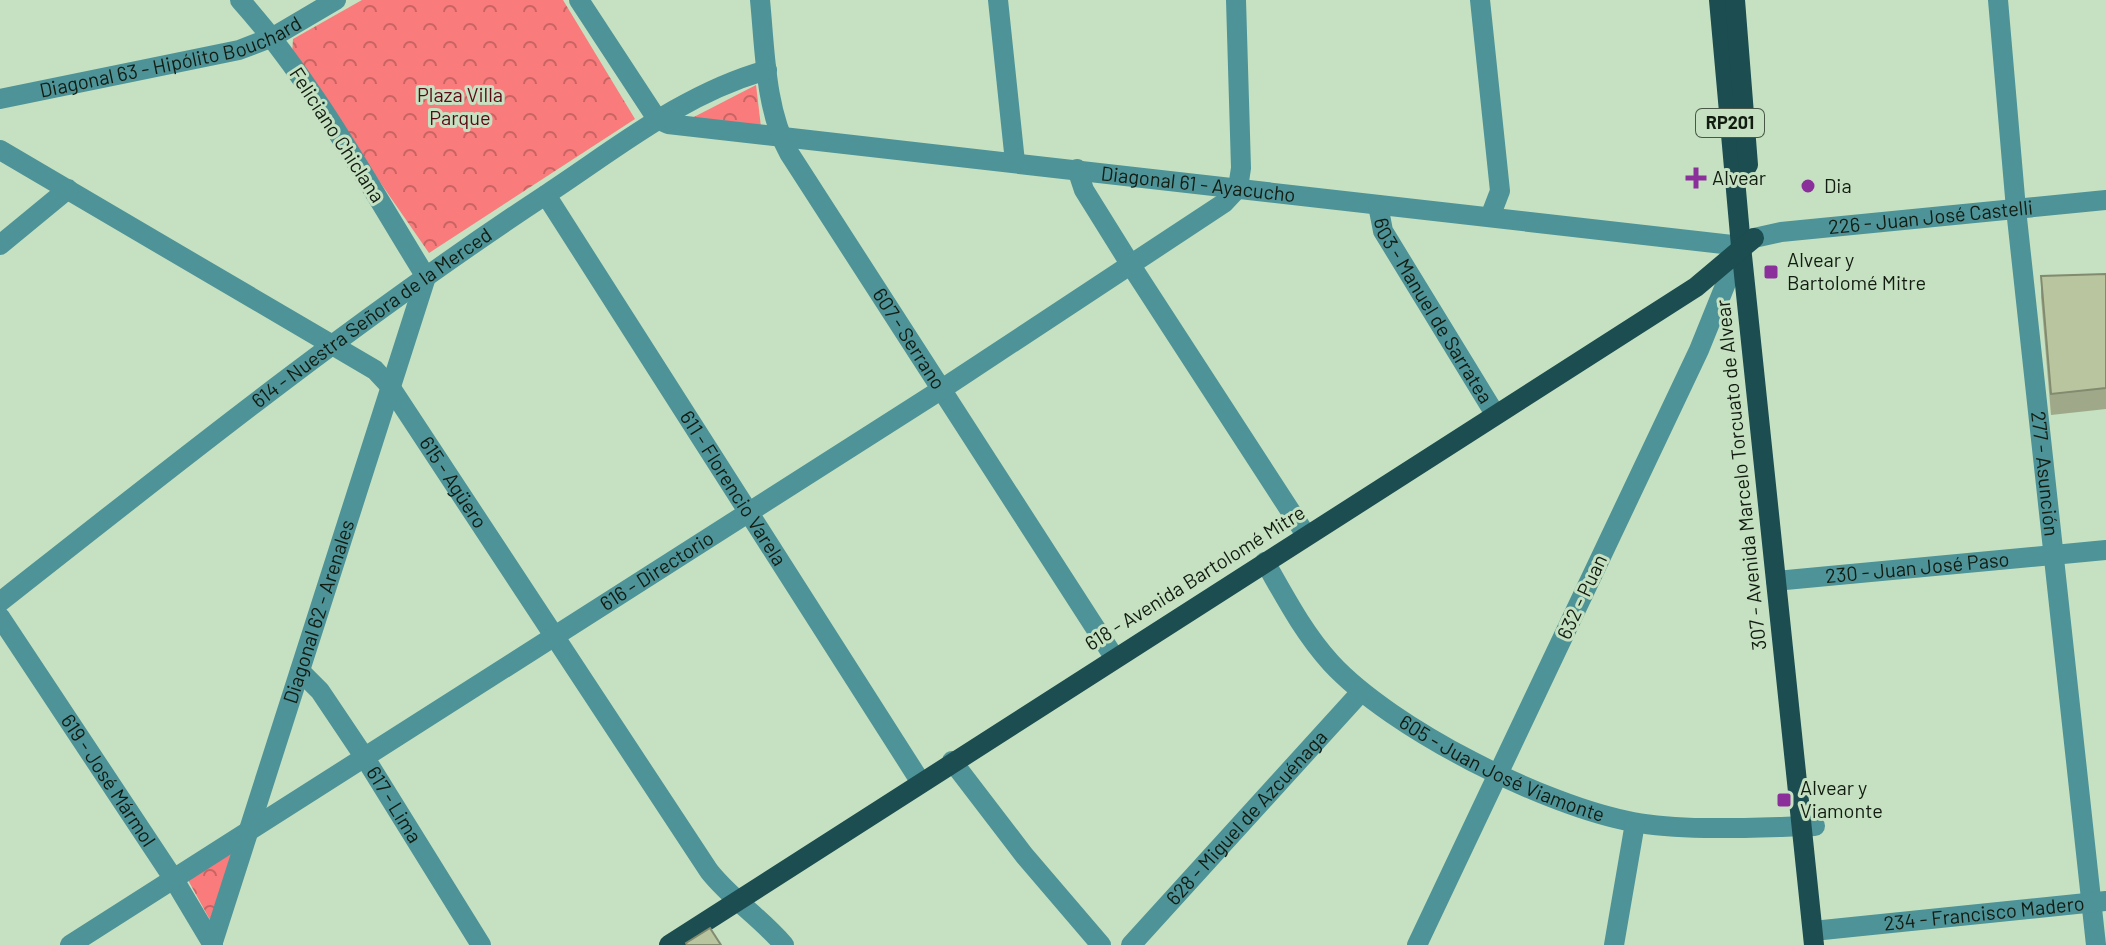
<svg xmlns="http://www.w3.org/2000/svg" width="2106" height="945" viewBox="0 0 2106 945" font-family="Barlow,sans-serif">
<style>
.park{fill:url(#park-crowns)}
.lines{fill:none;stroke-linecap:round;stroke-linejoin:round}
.minor{stroke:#4e9398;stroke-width:20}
.major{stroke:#1b4d51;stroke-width:20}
.wall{fill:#9fa989}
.building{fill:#b9c59f;stroke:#828a6f;stroke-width:2}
.poi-dot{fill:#8b2f9a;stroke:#c5e1c1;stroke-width:3}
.labels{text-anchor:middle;stroke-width:6;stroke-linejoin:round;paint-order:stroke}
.shield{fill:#c5e1c1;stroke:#485746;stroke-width:2}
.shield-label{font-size:18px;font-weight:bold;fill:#121c11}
.street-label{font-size:20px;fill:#121c11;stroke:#c5e1c1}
.park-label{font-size:20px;fill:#5b0a14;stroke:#c5e1c1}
.poi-label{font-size:20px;fill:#121c11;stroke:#c5e1c1;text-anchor:start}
</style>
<defs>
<pattern id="park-crowns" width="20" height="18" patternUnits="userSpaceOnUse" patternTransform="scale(2)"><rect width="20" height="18" fill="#f97b7b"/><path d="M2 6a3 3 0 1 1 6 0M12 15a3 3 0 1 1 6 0" fill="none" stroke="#c86463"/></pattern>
</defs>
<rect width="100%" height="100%" fill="#c5e1c1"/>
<g class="park">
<polygon points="362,0 563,0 635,119 429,253 292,55 293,39"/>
<polygon points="756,85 761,127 690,119"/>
<polygon points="232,853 210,920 188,880"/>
</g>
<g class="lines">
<g class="minor">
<path id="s1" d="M 579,0 L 657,119 L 668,124 L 1741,246 L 1699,350 L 1417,945"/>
<path id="s2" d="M 760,0 C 765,50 765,109 789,153 L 1114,657"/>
<polyline points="998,0 1015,162"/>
<polyline points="1480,0 1500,191 1490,217"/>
<path id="s3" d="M 1998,0 L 2016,209 L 2096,945"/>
<path id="s4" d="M 0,99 L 239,50 L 273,37 L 336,0"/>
<path id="s5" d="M 0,150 L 375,370 L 389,385 L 709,871 C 731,899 760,917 784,945"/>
<polyline points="1077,169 1084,190 1132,267 1306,535"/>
<path id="s6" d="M 546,195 L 920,781"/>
<path id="s7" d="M 1378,205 L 1383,231 L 1495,414"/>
<path id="s8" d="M 1754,238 L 1781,232 L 2106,200"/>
<polyline points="0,245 68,189"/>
<path id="s9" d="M 1265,562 C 1285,597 1303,632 1331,663 C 1392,729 1545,806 1633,822 C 1686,832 1760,827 1815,826"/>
<path id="s10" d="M 1776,581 L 2106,550"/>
<path id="s11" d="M 0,602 C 179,461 357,319 547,194 C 617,148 684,93 767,70"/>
<path id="s12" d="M 0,617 L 173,878 L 213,945"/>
<path id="s13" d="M 300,671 L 320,691 L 365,758 L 481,945"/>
<polyline points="952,761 1024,855 1101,945"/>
<path id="s14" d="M 1813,931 L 2106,901"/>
<path id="s15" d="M 70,945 L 939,391 L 1224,203 L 1238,188 L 1241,168 L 1236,0"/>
<path id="s16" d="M 212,945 L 426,277 C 367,182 314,83 240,0"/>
<path id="s17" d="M 1131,945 L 1361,692"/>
<polyline points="1614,945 1635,823"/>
</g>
<g class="major">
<polyline points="1719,0 1741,246 1814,945"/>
<polyline points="1735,0 1748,165"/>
<polyline points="669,945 1696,287 1754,238"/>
</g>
</g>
<polygon class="wall" points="2106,274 2106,409 2051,415 2041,297 2041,276"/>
<g class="building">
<polygon points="2106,274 2106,388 2051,394 2041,276"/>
<polygon points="710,928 721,945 687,945 686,943"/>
</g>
<g class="poi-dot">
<path d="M1692 166h8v8h8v8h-8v8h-8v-8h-8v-8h8z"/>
<circle cx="1808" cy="186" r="8"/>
<rect x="1763" y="264" width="16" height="16" rx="4"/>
<rect x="1776" y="792" width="16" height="16" rx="4"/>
</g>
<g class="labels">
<rect class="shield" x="1696" y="109" width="68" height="28" rx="6"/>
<g class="shield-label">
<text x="1730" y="129">RP201</text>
</g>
<g class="street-label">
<text dy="7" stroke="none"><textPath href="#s4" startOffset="176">Diagonal 63 - Hipólito Bouchard</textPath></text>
<text transform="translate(337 135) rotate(57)" y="7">Feliciano Chiclana</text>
<text dy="7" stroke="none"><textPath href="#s1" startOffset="688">Diagonal 61 - Ayacucho</textPath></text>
<text dy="7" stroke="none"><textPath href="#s8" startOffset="178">226 - Juan José Castelli</textPath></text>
<text dy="7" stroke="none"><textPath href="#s7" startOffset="120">603 - Manuel de Sarratea</textPath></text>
<text dy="7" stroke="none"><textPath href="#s11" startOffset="468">614 - Nuestra Señora de la Merced</textPath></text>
<text dy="7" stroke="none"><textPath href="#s2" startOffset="378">607 - Serrano</textPath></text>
<text dy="7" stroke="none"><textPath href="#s3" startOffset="476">277 - Asunción</textPath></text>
<text transform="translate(1741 475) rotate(-96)" y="7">307 - Avenida Marcelo Torcuato de Alvear</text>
<text dy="7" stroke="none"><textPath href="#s5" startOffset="572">615 - Agüero</textPath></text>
<text dy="7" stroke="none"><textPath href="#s6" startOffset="348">611 - Florencio Varela</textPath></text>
<text dy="7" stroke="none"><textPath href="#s10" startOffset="142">230 - Juan José Paso</textPath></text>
<text dy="7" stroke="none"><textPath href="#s15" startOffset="696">616 - Directorio</textPath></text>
<text transform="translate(1195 578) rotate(-32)" y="7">618 - Avenida Bartolomé Mitre</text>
<text transform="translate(1582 597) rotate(-65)" y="7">632 - Puan</text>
<text dy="7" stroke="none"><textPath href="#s16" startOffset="350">Diagonal 62 - Arenales</textPath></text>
<text dy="7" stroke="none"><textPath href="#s9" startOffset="324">605 - Juan José Viamonte</textPath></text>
<text dy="7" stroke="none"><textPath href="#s12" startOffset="196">619 - José Mármol</textPath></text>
<text dy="7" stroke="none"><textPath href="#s13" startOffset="164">617 - Lima</textPath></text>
<text dy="7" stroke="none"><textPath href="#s17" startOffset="172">628 - Miguel de Azcuénaga</textPath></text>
<text dy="7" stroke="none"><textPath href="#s14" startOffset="172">234 - Francisco Madero</textPath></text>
</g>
<g class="park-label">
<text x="460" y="102">Plaza Villa<tspan x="460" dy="23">Parque</tspan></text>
</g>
<g class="poi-label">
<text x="1712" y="185">Alvear</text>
<text x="1824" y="193">Dia</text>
<text x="1787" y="267">Alvear y<tspan x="1787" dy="23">Bartolomé Mitre</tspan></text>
<text x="1800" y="795">Alvear y<tspan x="1800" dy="23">Viamonte</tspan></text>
</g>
</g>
</svg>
